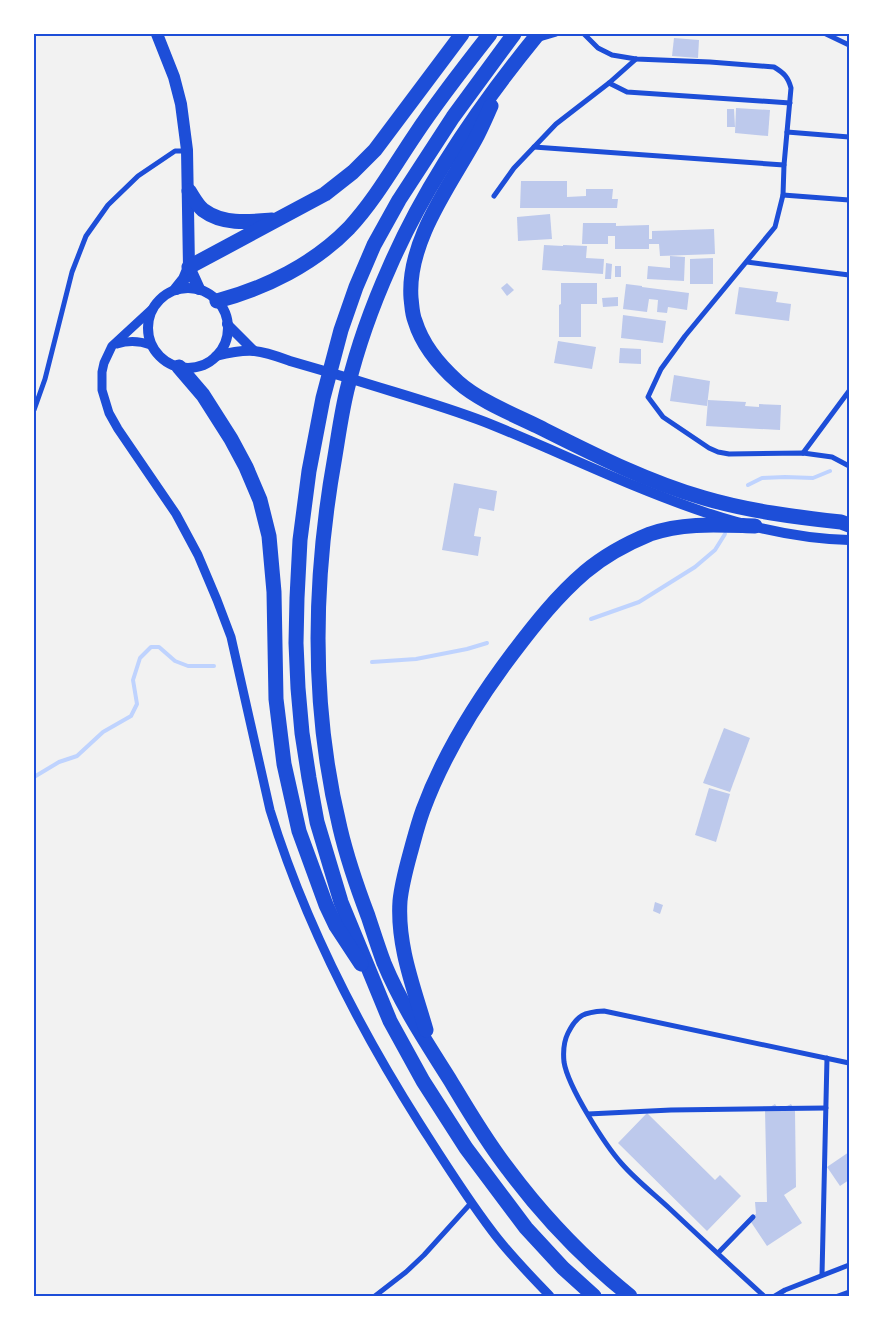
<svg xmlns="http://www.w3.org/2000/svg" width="883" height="1330" viewBox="0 0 883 1330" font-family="'Fira Sans',sans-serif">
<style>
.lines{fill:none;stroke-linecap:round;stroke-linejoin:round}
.stream{stroke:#bfd3fe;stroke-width:4}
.building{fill:#bdc9ec}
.minor{stroke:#1d4ed8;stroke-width:5}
.tertiary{stroke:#1d4ed8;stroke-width:9}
.secondary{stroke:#1d4ed8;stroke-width:10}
.primary{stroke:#1d4ed8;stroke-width:12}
.motorway{stroke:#1d4ed8;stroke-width:15}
.neatline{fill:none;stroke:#1d4ed8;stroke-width:2}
</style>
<rect width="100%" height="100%" fill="#f2f2f2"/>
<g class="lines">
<g class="stream">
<polyline points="748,485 762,478 785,477 813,478 830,471"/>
<polyline points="591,619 639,602 695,567 715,550 725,534"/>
<polyline points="372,662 416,659 467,649 487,643"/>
<polyline points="34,777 59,762 77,756 103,732 131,716 137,704 133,680 140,658 151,647 159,647 175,661 188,666 214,666"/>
</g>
</g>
<g class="building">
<polygon points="674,38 699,40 698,58 672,56"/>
<polygon points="736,108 770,110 768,136 735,133"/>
<polygon points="727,109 734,109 735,127 727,127"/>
<polygon points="521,181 567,181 567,197 586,196 586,189 613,189 612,199 618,199 617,208 520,208"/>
<polygon points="550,214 552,239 518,241 517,217"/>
<polygon points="583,223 616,223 616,226 649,225 649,239 652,239 652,231 714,229 715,254 660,256 659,244 649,244 649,249 615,249 615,236 608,236 608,244 582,244"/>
<polygon points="544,245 563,246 563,245 587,246 586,258 604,259 603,274 542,270"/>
<polygon points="670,256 685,257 684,281 647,279 648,266 670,268"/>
<polygon points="713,258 713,284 690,284 690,259"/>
<polygon points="606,263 612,264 611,279 605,279"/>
<rect x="615" y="266" width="6" height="11"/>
<polygon points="507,283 514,290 507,296 501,288"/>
<polygon points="561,283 597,283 597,304 581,304 581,337 559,337 559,305 561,304"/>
<polygon points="626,284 642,286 642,287 689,293 687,310 668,307 667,313 657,312 658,300 649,299 647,312 623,309"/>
<polygon points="739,287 778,292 776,302 791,304 789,321 735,314"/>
<polygon points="618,297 618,306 603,307 602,298"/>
<polygon points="623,315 666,321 663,343 621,338"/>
<polygon points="558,341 596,347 592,369 554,363"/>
<polygon points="620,348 641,349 641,364 619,363"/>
<polygon points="674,375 710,381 707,406 670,401"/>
<polygon points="708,400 746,402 745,406 759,407 759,404 781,405 780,430 706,426"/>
<polygon points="454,483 497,491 494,511 479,508 474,536 481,537 478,556 442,550"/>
<polygon points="724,728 750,738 730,792 703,783"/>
<polygon points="709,788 730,794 716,842 695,835"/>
<polygon points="655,902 663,905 660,914 653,911"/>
<polygon points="775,1104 779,1110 791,1104 795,1111 796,1187 784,1195 802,1223 767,1246 749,1219 756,1214 755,1202 767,1202 765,1110"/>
<polygon points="647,1113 715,1180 720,1175 741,1196 707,1231 618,1143"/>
<polygon points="849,1152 849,1180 840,1186 827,1167"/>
</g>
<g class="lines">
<g class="minor">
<path d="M 584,34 L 598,48 L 612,55 L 636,59 L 710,62 L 774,67 C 784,73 788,77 791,88 L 784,165 L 783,195 L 775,227 L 685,336 L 661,369 L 648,397 L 663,417 L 709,448 L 718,452 L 729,454 L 803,453 L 832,457 L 849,466"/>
<polyline points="826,34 849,45"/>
<polyline points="539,39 556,34"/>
<polyline points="609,83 627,92 790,103"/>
<polyline points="787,132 849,137"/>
<polyline points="534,147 784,165"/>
<polyline points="783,195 849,200"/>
<polyline points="494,196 514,168 556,124 609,83 636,59"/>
<polyline points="747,262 849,275"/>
<polyline points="34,410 45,379 72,272 86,236 108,205 138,176 175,151 186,151"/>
<polyline points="803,453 849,391"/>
<polyline points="588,1114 671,1110 826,1108"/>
<polyline points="718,1253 753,1217"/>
<polyline points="822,1275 827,1058"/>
<polyline points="375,1296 406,1272 424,1255 471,1203"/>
<path d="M 764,1296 C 732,1267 701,1238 669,1208 C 654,1194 636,1180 622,1164 C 605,1145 568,1087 564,1062 C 563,1052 563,1043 568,1033 C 577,1015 584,1012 604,1011 L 849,1063"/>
<polyline points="775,1296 785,1290 849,1265"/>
<polyline points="838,1296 849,1292"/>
</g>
<g class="tertiary">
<path d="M 151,310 L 112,346 L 104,363 L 102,372 L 102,390 L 109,413 L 118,429 L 176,514 L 198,555 L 217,600 L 231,637 L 270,810 C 304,921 358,1026 420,1124 C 443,1160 466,1197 492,1231 C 509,1254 530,1275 550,1296"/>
<path d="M 117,344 C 129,340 140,341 151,345"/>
</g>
<g class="secondary">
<circle cx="188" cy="328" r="40"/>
<polyline points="227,324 254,351"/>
<path d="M 216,356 C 228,353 241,350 254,351 C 266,352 279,357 290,361 C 311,367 331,373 352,379 C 396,393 441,405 485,422 C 601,468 722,537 849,540"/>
</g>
<g class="primary">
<polyline points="157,34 174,77 181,104 187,150 189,267 184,279 176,289"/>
<polyline points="189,267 199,289"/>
</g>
<g class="motorway">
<polyline points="514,34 453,117 399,200 374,245 356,287 341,330 323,398 309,471 300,540 297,598 296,643 298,688 302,733 309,778 317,822 341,902 390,1021 423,1081 466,1148 526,1228 563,1268 594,1296"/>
<path d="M 538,34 C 480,105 427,181 390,266 C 373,304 358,345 348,386 C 342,409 339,432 335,456 C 313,579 310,705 340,828 C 347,858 357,887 368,916 C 373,931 378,947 384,963 C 401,1004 426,1042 450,1080 C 468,1110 486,1141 508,1169 C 543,1216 584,1259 630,1296"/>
<path d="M 491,106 C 486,117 481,129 475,140 C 449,187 407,242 411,298 C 412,306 412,314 415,321 C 422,344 440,366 458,382 C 478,400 512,414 537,426 C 591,453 645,481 704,498 C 748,511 795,517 841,522 L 849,525"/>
<path d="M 189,191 C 193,197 197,205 203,210 C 223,225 249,222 272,220"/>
<polyline points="189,267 325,194 353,172 375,150 462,34"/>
<path d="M 217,301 C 266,288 314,264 349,228 C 375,200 394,166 415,135 C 438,100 464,67 490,34"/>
<polyline points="179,367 203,395 231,439 246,467 260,500 269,536 274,592 276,699 284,764 299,831 326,905 336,926 361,964"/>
<path d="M 426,1030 C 414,988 397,946 400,901 C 402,881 408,862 413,843 C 416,832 419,821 423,810 C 444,753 476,702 513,653 C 535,624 557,596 585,572 C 604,556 628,543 650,534 C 684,522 720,525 755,526"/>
</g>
</g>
<rect width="883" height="1330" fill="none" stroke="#ffffff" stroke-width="70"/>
<rect x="35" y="35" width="813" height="1260" class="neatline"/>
</svg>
